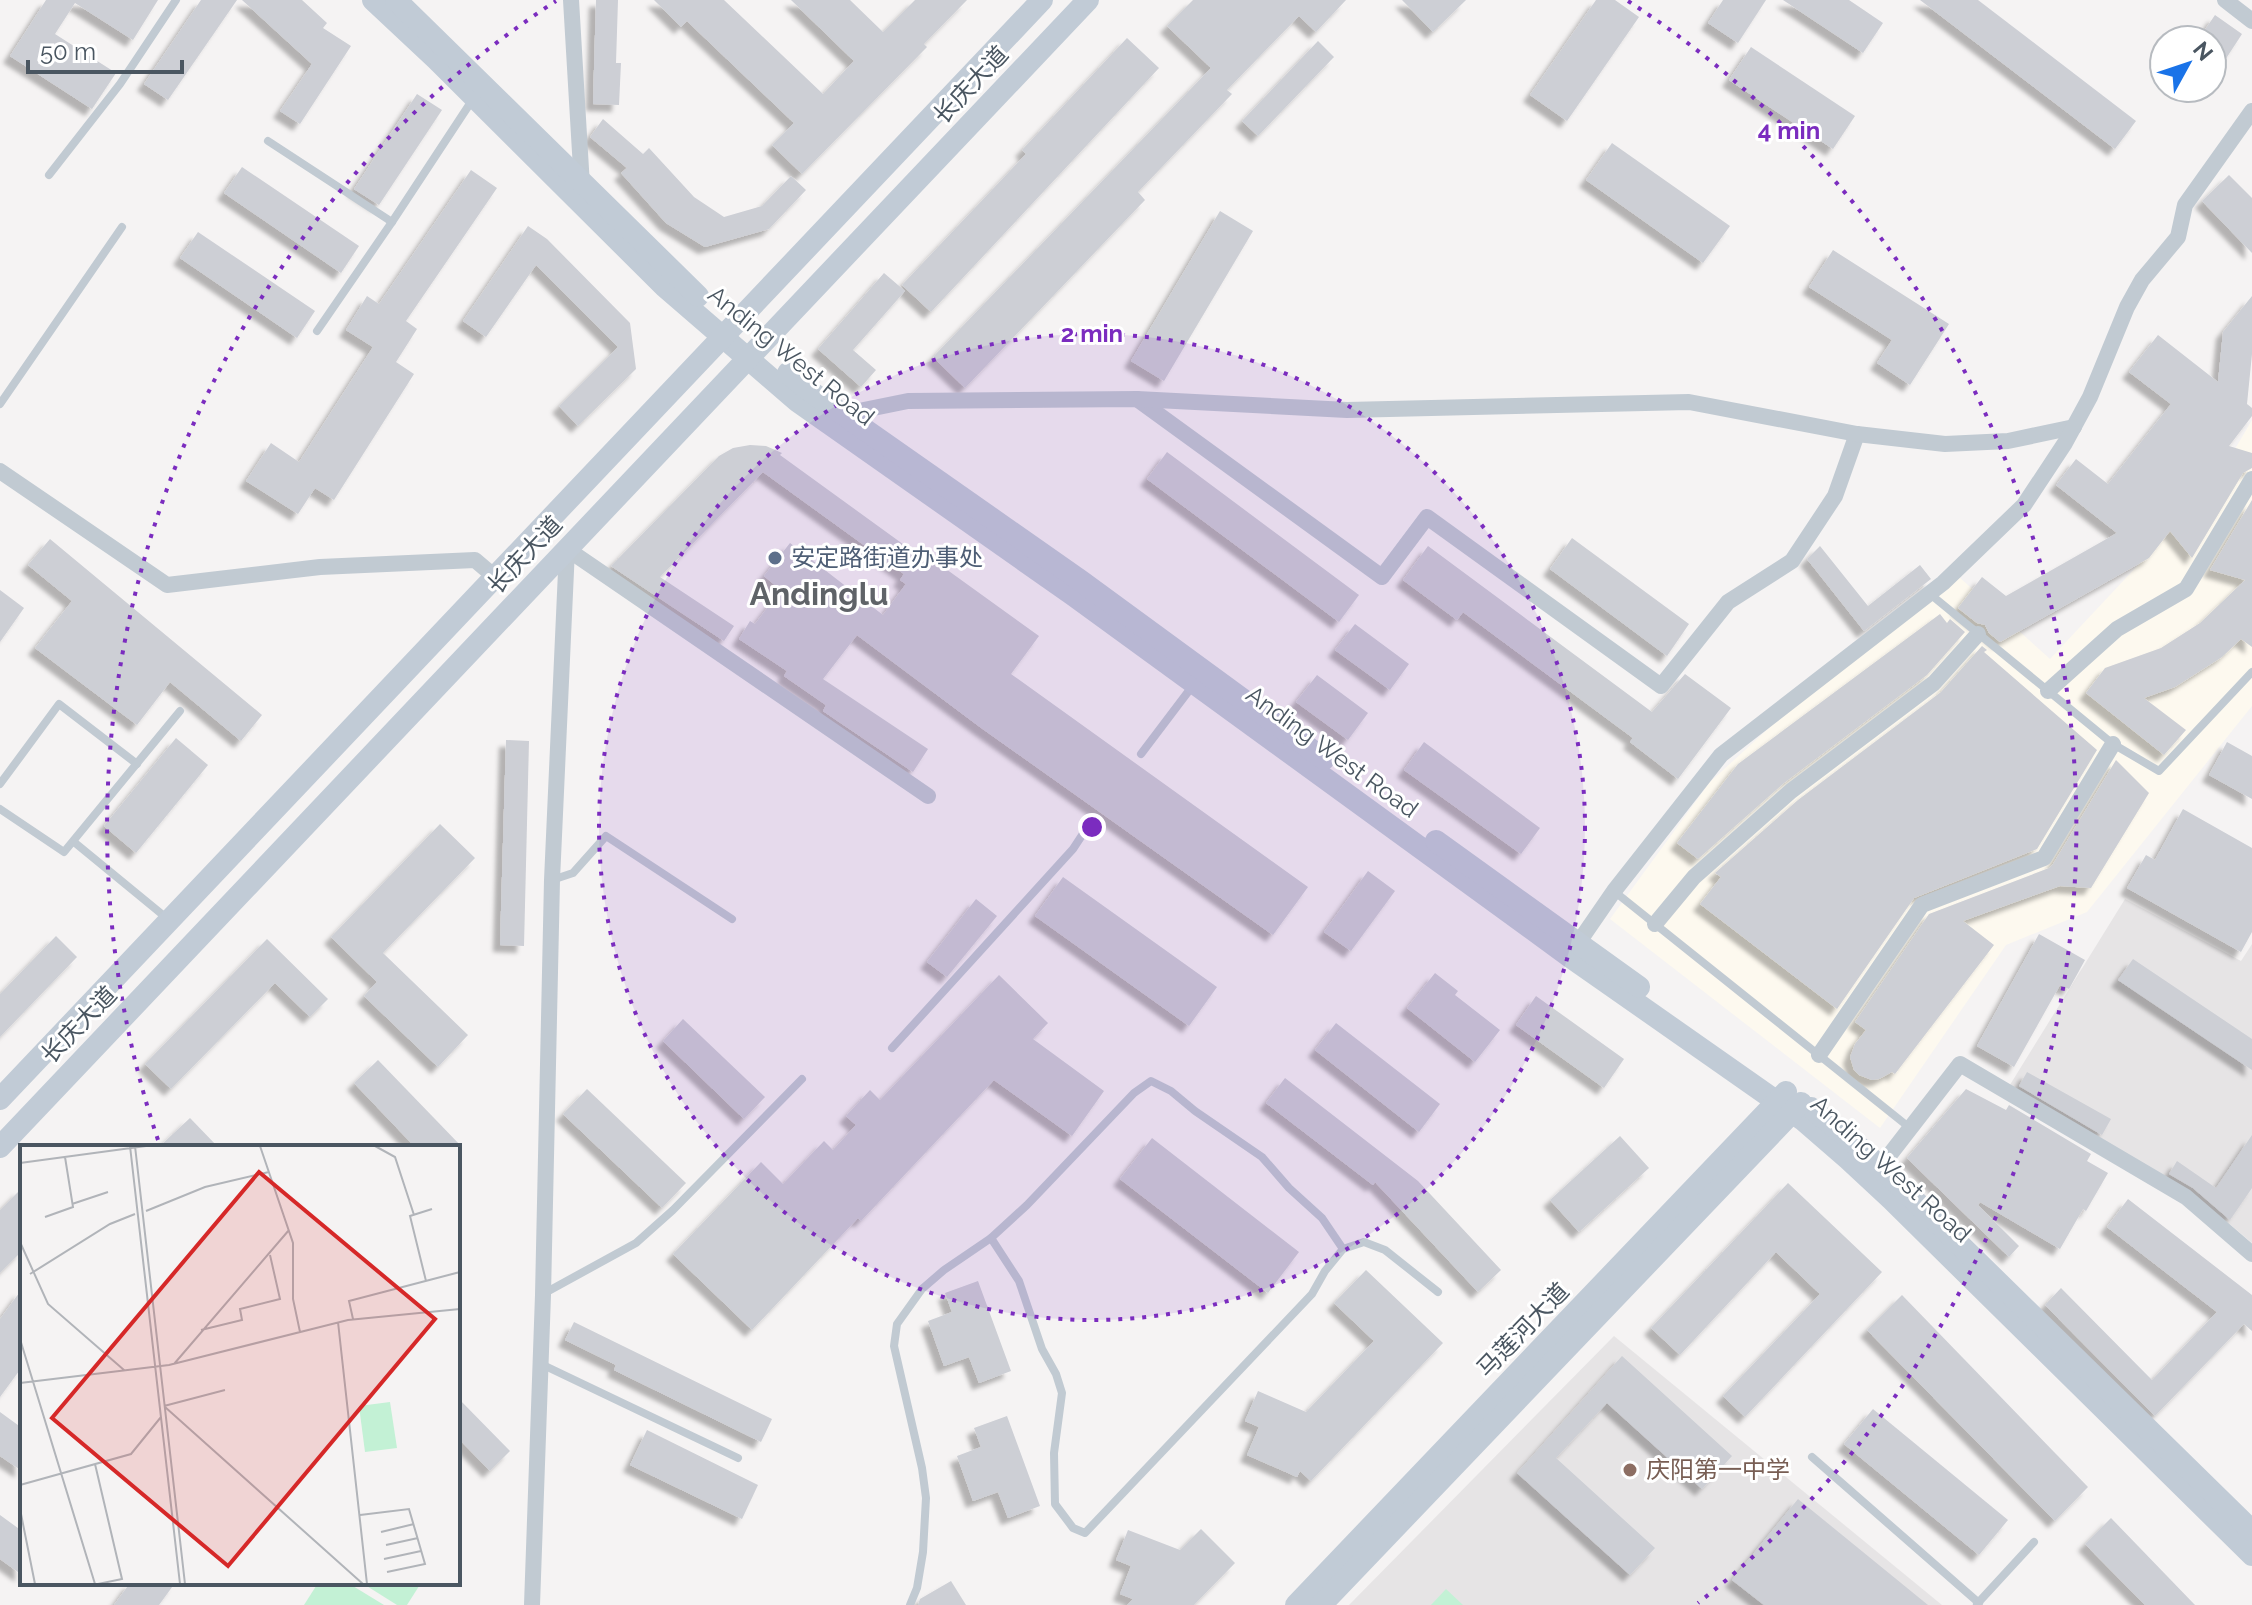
<svg xmlns="http://www.w3.org/2000/svg" width="2252" height="1605" viewBox="0 0 2252 1605" font-family="Raleway,'Noto Sans SC',sans-serif">
<style>
.commercial{fill:#fdf9ef}
.education{fill:#e6e4e5}
.green{fill:#c3f1d5}
.building{fill:#cdcfd5;filter:url(#shadow)}
.lines{fill:none;stroke-linecap:round;stroke-linejoin:round}
.lane{stroke:#c1cad2;stroke-width:8}
.street{stroke:#c1cad2;stroke-width:16}
.secondary{stroke:#c1cbd6;stroke-width:22}
.ring{fill:none;stroke:#7b2cbf;stroke-width:4;stroke-dasharray:4 8}
.service-dot{fill:#5c6f8a;stroke:#fff;stroke-width:3}
.education-dot{fill:#8d6e63;stroke:#fff;stroke-width:3}
.labels{text-anchor:middle;stroke-width:6;stroke-linejoin:round;paint-order:stroke}
.street-label{font-size:24px;fill:#4a5661;stroke:#fff}
.service-label{font-size:24px;fill:#4e5e75;stroke:#fff;text-anchor:start}
.education-label{font-size:24px;fill:#785e54;stroke:#fff;text-anchor:start}
.district-label{font-size:32px;font-weight:bold;fill:#5f6368;stroke:#fff}
.inset-road{fill:none;stroke:#b1b4b9;stroke-width:2}
.view{fill:#d62828;fill-opacity:0.15;stroke:#d62828;stroke-width:4}
.inset-edge{fill:none;stroke:#4a5661;stroke-width:4}
.centre{fill:#7b2cbf;stroke:#fff;stroke-width:4}
.ring-label{font-size:24px;text-anchor:middle;font-weight:bold;fill:#7b2cbf;stroke:#fff;stroke-width:6;stroke-linejoin:round;paint-order:stroke}
</style>
<defs>
<filter id="shadow"><feDropShadow dx="-7" dy="7" stdDeviation="2" flood-color="#0004"/></filter>
</defs>
<rect width="100%" height="100%" fill="#f5f3f3"/>
<polygon class="commercial" points="2252,420 2252,706 2087,912 2006,945 1880,1128 1610,919 1710,782 1814,687 1959,577 2050,659 2215,483"/>
<g class="education">
<polygon points="2125,899 2241,961 2252,944 2252,1243 2226,1221 2152,1169 2008,1088"/>
<polygon points="1614,1336 1942,1605 1349,1605"/>
</g>
<g class="green">
<polygon points="318,1583 348,1583 384,1605 304,1605"/>
<polygon points="362,1583 421,1583 407,1605 397,1605"/>
<polygon points="1446,1589 1463,1605 1431,1605"/>
</g>
<g class="building">
<polygon points="46,0 158,0 133,40 75,3 55,34 116,73 92,109 10,56"/>
<polygon points="201,0 237,0 168,100 144,84"/>
<polygon points="242,0 302,0 327,23 323,28 351,46 300,124 280,111 312,64"/>
<polygon points="596,0 618,0 616,63 621,63 619,105 593,104"/>
<polygon points="654,0 724,0 823,94 854,61 791,0 850,0 883,32 915,0 967,0 924,44 927,47 802,174 772,145 794,123 687,21 681,27"/>
<polygon points="1193,0 1346,0 1316,32 1299,16 1227,90 1232,94 1138,192 1145,200 965,388 933,357 1211,68 1167,26"/>
<polygon points="1402,0 1466,0 1433,32"/>
<polygon points="1596,0 1615,0 1639,17 1567,121 1530,95"/>
<polygon points="1723,0 1766,0 1738,43 1708,23"/>
<polygon points="1783,0 1849,0 1883,23 1863,53"/>
<polygon points="1920,0 1978,0 2136,121 2115,149"/>
<polygon points="2215,15 2242,34 2212,80 2212,40 2198,40"/>
<polygon points="1127,38 1159,68 931,312 902,285 1026,154 1022,150"/>
<polygon points="1318,41 1334,57 1258,136 1242,121"/>
<polygon points="1751,47 1855,116 1833,149 1729,80"/>
<polygon points="417,94 442,110 379,205 354,189"/>
<polygon points="603,119 643,154 649,148 694,197 724,217 762,206 791,176 806,190 769,229 705,247 666,223 621,173 627,168 590,137"/>
<polygon points="1612,143 1730,226 1703,263 1586,180"/>
<polygon points="242,167 359,246 341,273 224,193"/>
<polygon points="471,170 497,188 406,321 417,329 396,362 414,374 334,500 315,488 298,514 246,481 271,443 299,462 373,347 346,330 367,296 379,304"/>
<polygon points="2229,175 2252,198 2252,253 2202,201"/>
<polygon points="1220,211 1253,231 1164,381 1131,361"/>
<polygon points="528,226 547,239 630,323 636,369 578,426 559,406 618,347 536,265 486,337 463,321"/>
<polygon points="198,232 315,311 297,338 180,258"/>
<polygon points="1833,250 1949,324 1910,385 1877,363 1892,340 1809,287"/>
<polygon points="884,273 905,291 853,350 876,370 861,387 818,349"/>
<polygon points="2252,296 2252,354 2247,404 2252,408 2252,416 2229,446 2252,453 2252,468 2243,473 2192,558 2170,531 2149,558 2000,642 1989,633 1985,625 1977,623 1958,608 1982,577 2006,596 2117,533 2056,485 2076,459 2108,484 2171,404 2129,372 2158,335 2218,382 2223,332"/>
<polygon points="750,445 766,446 782,453 780,455 918,555 921,551 1039,636 1011,674 1308,887 1273,935 980,727 857,635 823,679 928,749 913,772 823,711 826,705 784,676 787,671 739,639 750,621 755,624 781,590 764,576 790,543 883,615 906,584 900,580 904,574 763,472 660,577 734,626 724,641 611,566 719,456 733,448"/>
<polygon points="1167,452 1359,595 1339,622 1147,479"/>
<polygon points="2252,500 2252,647 2241,639 2222,657 2175,687 2144,698 2186,730 2164,755 2086,693 2105,668 2161,648 2200,623 2245,580 2210,570"/>
<polygon points="1572,538 1689,624 1667,656 1550,569"/>
<polygon points="50,539 262,715 241,741 170,682 137,725 35,648 72,601 28,565"/>
<polygon points="1428,546 1652,712 1685,674 1731,708 1678,779 1630,742 1633,738 1463,612 1457,620 1403,580"/>
<polygon points="1820,546 1868,606 1920,565 1931,579 1864,631 1807,559"/>
<polygon points="0,590 24,608 0,642"/>
<polygon points="1940,614 1947,623 1950,619 1965,632 1927,675 1784,783 1698,859 1677,843 1738,764"/>
<polygon points="1355,624 1409,664 1390,690 1335,650"/>
<polygon points="1982,646 1987,650 1984,652 2097,750 2037,849 1914,898 1837,1009 1700,904 1721,877 1715,873 1798,800 1941,692"/>
<polygon points="1317,675 1368,713 1348,740 1296,702"/>
<polygon points="176,738 208,765 136,853 104,826"/>
<polygon points="506,740 529,741 524,946 500,945"/>
<polygon points="1424,742 1540,828 1521,854 1404,770"/>
<polygon points="2227,742 2252,756 2252,799 2209,775"/>
<polygon points="2116,760 2149,793 2091,888 2060,886 1963,921 1994,945 1895,1074 1892,1072 1879,1079 1872,1080 1859,1075 1854,1070 1850,1057 1855,1044 1866,1030 1855,1022 1929,914 2049,868 2053,864"/>
<polygon points="2183,809 2252,848 2252,932 2241,952 2127,888 2146,855 2155,860"/>
<polygon points="440,824 475,858 383,953 468,1035 438,1067 364,996 377,982 331,937"/>
<polygon points="1368,871 1395,891 1351,951 1324,932"/>
<polygon points="1063,877 1217,987 1189,1026 1035,916"/>
<polygon points="976,899 997,916 947,977 927,962"/>
<polygon points="2039,934 2085,960 2069,989 2060,985 2014,1067 1977,1046"/>
<polygon points="56,936 77,957 0,1037 0,994"/>
<polygon points="267,939 328,999 310,1017 275,983 171,1089 145,1064"/>
<polygon points="2133,959 2252,1039 2252,1070 2118,980"/>
<polygon points="1435,973 1458,991 1455,995 1500,1030 1475,1062 1407,1008"/>
<polygon points="999,975 1048,1023 1033,1039 1104,1091 1072,1136 994,1080 861,1221 858,1218 752,1330 673,1254 761,1162 783,1184 824,1141 833,1150 856,1125 846,1116 870,1090 880,1100"/>
<polygon points="1536,996 1624,1059 1604,1088 1516,1025"/>
<polygon points="683,1019 765,1097 744,1119 663,1041"/>
<polygon points="1336,1023 1440,1104 1419,1132 1315,1050"/>
<polygon points="378,1060 462,1147 415,1147 354,1083"/>
<polygon points="2027,1072 2111,1119 2102,1135 2019,1086"/>
<polygon points="1285,1078 1418,1181 1501,1270 1478,1292 1375,1182 1373,1185 1266,1103"/>
<polygon points="587,1089 686,1183 662,1208 563,1114"/>
<polygon points="1966,1089 2006,1110 2009,1105 2091,1154 2087,1161 2108,1173 2086,1211 2083,1209 2060,1249 1980,1202 1978,1205 2019,1246 2009,1257 1907,1158"/>
<polygon points="190,1118 218,1147 159,1147"/>
<polygon points="2252,1135 2252,1188 2230,1220 2193,1188 2169,1174 2177,1161 2216,1188"/>
<polygon points="1620,1136 1649,1168 1579,1232 1550,1200"/>
<polygon points="1152,1138 1299,1252 1268,1293 1120,1179"/>
<polygon points="1788,1183 1882,1272 1745,1417 1723,1396 1820,1294 1776,1252 1680,1355 1651,1328"/>
<polygon points="22,1188 22,1251 0,1273 0,1210"/>
<polygon points="2128,1199 2252,1295 2252,1331 2244,1324 2155,1416 2045,1305 2061,1288 2152,1380 2217,1312 2107,1227"/>
<polygon points="1366,1270 1443,1343 1311,1481 1300,1471 1297,1477 1247,1455 1259,1427 1245,1421 1258,1391 1306,1412 1374,1341 1334,1303"/>
<polygon points="978,1281 1011,1371 979,1383 969,1357 944,1366 928,1321 952,1312 945,1293"/>
<polygon points="22,1289 22,1367 0,1397 0,1319"/>
<polygon points="1902,1295 2088,1487 2055,1521 1867,1330"/>
<polygon points="574,1322 772,1419 761,1442 614,1370 616,1365 565,1340"/>
<polygon points="1622,1356 1732,1456 1702,1489 1607,1403 1556,1458 1655,1548 1630,1575 1517,1473"/>
<polygon points="458,1398 510,1451 490,1471 458,1438"/>
<polygon points="1873,1409 2008,1520 1979,1555 1844,1444"/>
<polygon points="0,1412 22,1428 22,1471 0,1456"/>
<polygon points="1007,1416 1040,1506 1008,1518 998,1492 973,1501 957,1456 981,1447 974,1428"/>
<polygon points="647,1430 758,1485 742,1519 630,1465"/>
<polygon points="1798,1499 1928,1605 1764,1605 1732,1580"/>
<polygon points="0,1515 22,1531 22,1575 0,1559"/>
<polygon points="2111,1518 2195,1605 2145,1605 2085,1544"/>
<polygon points="1201,1529 1235,1563 1194,1605 1127,1605 1133,1599 1120,1594 1131,1566 1116,1560 1128,1530 1180,1550"/>
<polygon points="951,1581 966,1605 918,1605 920,1599"/>
<polygon points="130,1583 175,1583 159,1605 114,1605"/>
</g>
<g class="lines">
<g class="lane">
<polyline points="268,141 392,222"/>
<polyline points="49,175 120,84 176,0"/>
<polyline points="317,331 392,222 473,99"/>
<polyline points="0,404 122,227"/>
<polyline points="1930,594 2113,744 2159,771 2252,672"/>
<polyline points="1141,754 1194,684"/>
<polyline points="0,784 59,704 137,764"/>
<polyline points="0,809 64,852 180,711"/>
<polyline points="74,842 169,920"/>
<polyline points="552,880 573,873 606,836 732,919"/>
<polyline points="1615,892 1910,1128"/>
<polyline points="892,1048 1073,849 1094,817"/>
<polyline points="991,1238 1019,1281 1042,1349 1056,1374 1062,1393 1054,1453 1055,1504 1073,1528 1085,1533 1312,1294 1325,1271 1343,1249 1364,1242 1385,1250 1438,1292"/>
<polyline points="543,1294 636,1243 673,1210 802,1079"/>
<polyline points="541,1364 738,1458"/>
<polyline points="1812,1457 1979,1603"/>
<polyline points="1977,1604 2034,1542"/>
<polyline points="910,1605 917,1588 923,1552 926,1498 922,1468 894,1346 897,1324 922,1289 944,1270 991,1238 1027,1205 1134,1093 1151,1081 1171,1091 1195,1111 1262,1157 1289,1188 1322,1218 1343,1249"/>
</g>
<g class="street">
<polyline points="571,0 582,186"/>
<polyline points="2225,0 2252,21"/>
<polyline points="1137,399 1382,577 1427,517 1661,686 1728,602 1792,561 1835,496 1857,434"/>
<polyline points="839,415 908,401 1137,399 1347,410 1689,402 1857,434 1945,444 2008,441 2074,427"/>
<polyline points="0,471 167,585 320,567 475,560 495,577"/>
<polyline points="567,549 928,796"/>
<polyline points="2048,691 2117,629 2186,589 2252,479"/>
<polyline points="1655,924 1694,877 1791,791 1934,683 1978,634"/>
<polyline points="1572,952 1614,891 1721,755 1943,583 2024,505 2065,443 2090,397 2127,307 2142,280 2178,237 2185,205 2252,111"/>
<polyline points="1819,1055 1922,905 2044,858 2113,744"/>
<polyline points="1874,1175 1960,1064 2186,1197 2252,1254"/>
<polyline points="532,1605 543,1295 552,880 567,549"/>
</g>
<g class="secondary">
<polyline points="373,0 436,59 665,287 797,401 1073,595 1569,956 1803,1120 1848,1159 1891,1199 2252,1555"/>
<polyline points="396,0 698,296"/>
<polyline points="788,373 807,389 1081,581 1324,759"/>
<polyline points="1436,841 1639,987"/>
<polyline points="0,1099 1042,0"/>
<polyline points="1811,1108 1859,1147 1902,1188 2252,1531"/>
<polyline points="0,1147 1088,0"/>
<polyline points="1296,1605 1786,1092"/>
<polyline points="1321,1605 1801,1103"/>
</g>
</g>
<circle cx="1092" cy="827" r="493" fill="#7b2cbf" fill-opacity=".12"/>
<g class="ring">
<circle cx="1092" cy="827" r="493"/>
<path d="M158 1140A985 985 0 0 1 556 1M1628 1A985 985 0 0 1 1698 1603"/>
</g>
<circle class="service-dot" cx="775" cy="558" r="8"/>
<circle class="education-dot" cx="1630" cy="1470" r="8"/>
<g class="labels">
<g class="street-label">
<text transform="translate(971 85) rotate(-47)" y="8">长庆大道</text>
<text transform="translate(791 356) rotate(39)" y="8">Anding West Road</text>
<text transform="translate(525 555) rotate(-47)" y="8">长庆大道</text>
<text transform="translate(1332 752) rotate(36)" y="8">Anding West Road</text>
<text transform="translate(79 1025) rotate(-46)" y="8">长庆大道</text>
<text transform="translate(1891 1169) rotate(42)" y="8">Anding West Road</text>
<text transform="translate(1523 1330) rotate(-46)" y="8">马莲河大道</text>
</g>
<g class="service-label">
<text x="791" y="566">安定路街道办事处</text>
</g>
<g class="education-label">
<text x="1646" y="1478">庆阳第一中学</text>
</g>
<g class="district-label">
<text x="819" y="605">Andinglu</text>
</g>
</g>
<g transform="translate(20 1145)">
<rect width="440" height="440" fill="#f5f3f3"/>
<path d="M 370,257 L 377,303 L 345,307 L 339,261 Z" fill="#c3f1d5"/>
<path class="inset-road" d="M 110,1 L 160,439M 115,1 L 165,439M 240,1 L 273,98 L 273,154 L 280,187M 355,1 L 375,12 L 394,70M 0,18 L 126,1M 52,59 L 88,47M 126,66 L 185,42 L 249,27M 25,72 L 53,62 L 45,12M 0,97 L 28,159 L 104,225M 10,129 L 90,79 L 115,69M 406,136 L 390,71 L 412,64M 333,174 L 329,156 L 440,127M 318,177 L 347,439M 181,185 L 222,175 L 220,164 L 260,154 L 250,110M 0,194 L 75,439M 154,219 L 269,85M 0,238 L 149,220 L 328,175 L 440,164M 144,261 L 205,245M 145,262 L 343,439M 75,319 L 102,434 L 78,439M 0,340 L 111,309 L 141,272M 0,364 L 15,439M 340,370 L 389,364 L 405,419 L 367,427M 361,387 L 394,379M 366,400 L 398,393M 364,414 L 401,406"/>
<path class="view" d="M 239,27 L 415,174 L 208,421 L 32,273 Z"/>
<rect width="440" height="440" class="inset-edge"/>
</g>
<circle cx="1092" cy="827" r="12" class="centre"/>
<g class="ring-label">
<text x="1789" y="139">4 min</text>
<text x="1092" y="342">2 min</text>
</g>
<g transform="translate(2188 64) rotate(50)"><circle r="38" fill="#ffffff" stroke="#b7bbc0" stroke-width="2"/>
<path d="M0-6L14 30L0 20L-14 30Z" fill="#1a73e8"/>
<text y="-12" font-size="22" font-weight="bold" text-anchor="middle" fill="#4a5661">N</text>
</g>
<path d="M28 60v12h154v-12" fill="none" stroke="#4a5661" stroke-width="4"/>
<text x="40" y="60" font-size="24" fill="#4a5661" stroke="#ffffff" stroke-width="6" paint-order="stroke">50 m</text>
</svg>
